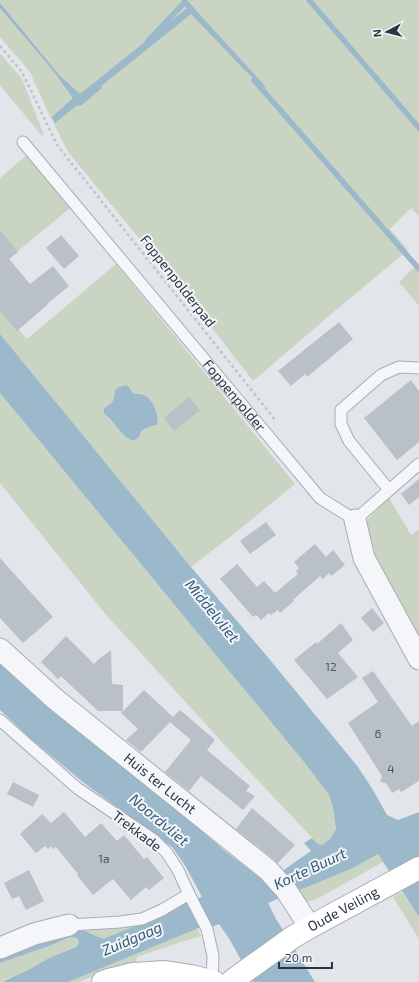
<svg xmlns="http://www.w3.org/2000/svg" width="419" height="982" viewBox="0 0 419 982" font-family="'Exo 2',sans-serif">
<style>
.green{fill:#c9d4c3;fill-rule:evenodd}
.water{fill:#9cb8cb}
.lines{fill:none;stroke-linecap:round;stroke-linejoin:round}
.stream{stroke:#9cb8cb;stroke-width:5.5}
.building{fill:#b9c0c8}
.lane-casing{stroke:#a7adb5;stroke-width:13}
.street-casing{stroke:#a7adb5;stroke-width:23}
.secondary-casing{stroke:#a7adb5;stroke-width:24}
.path{stroke:#c0c4ca;stroke-width:2.5;stroke-dasharray:3 3;stroke-linecap:butt}
.lane{stroke:#f5f6f9;stroke-width:11}
.street{stroke:#f5f6f9;stroke-width:21}
.secondary{stroke:#fff;stroke-width:22}
.labels{text-anchor:middle;stroke-width:4;stroke-linejoin:round;paint-order:stroke}
.number-label{font-size:12px;fill:#4e5864}
.street-label{font-size:14px;fill:#2a3543;stroke:#f2f5f8}
.water-label{font-size:15px;font-style:italic;fill:#335977;stroke:#f2f5f8}
</style>
<rect width="100%" height="100%" fill="#e2e6ea"/>
<g class="green">
<polygon points="0,0 419,0 419,216 411,208 390,229 408,250 330,315 253,381 199,311 68,152 48,112 30,72 0,37"/>
<polygon points="0,53 22,79 44,135 42,136 0,85"/>
<polygon points="27,155 70,208 0,266 0,178"/>
<polygon points="419,263 419,306 399,282"/>
<path d="M 116,264 L 295,484 L 240,529 L 191,567 L 0,334 L 0,308 L 27,339 ZM 129,387 C 134,398 137,392 144,395 C 154,400 161,416 157,425 C 146,429 143,427 138,438 L 120,431 L 111,420 L 107,416 L 104,408 C 114,403 114,400 115,390 Z"/>
<polygon points="0,393 304,762 329,795 333,808 336,829 331,838 322,845 318,844 233,754 107,616 0,483"/>
<polygon points="389,498 411,535 419,529 419,645 363,534 367,520"/>
<polygon points="378,854 383,862 315,900 306,902 296,891 353,868"/>
<polygon points="402,892 419,917 419,939 393,897"/>
<polygon points="153,919 103,939 85,931 59,931"/>
<polygon points="197,928 201,936 169,946 137,957 136,964 102,973 79,982 68,982"/>
<polygon points="70,937 77,938 79,943 76,947 49,958 30,969 0,982 0,963 49,946"/>
</g>
<g class="water">
<polygon points="0,3 60,76 80,94 191,5 267,88 259,85 191,14 55,123 52,117 73,98 51,68 0,8"/>
<polygon points="0,334 191,567 266,655 358,767 373,790 387,815 398,820 419,812 419,917 378,854 353,868 268,903 276,919 315,982 253,982 230,940 219,924 212,927 206,919 201,927 68,982 2,982 30,969 49,958 76,947 79,943 77,938 70,937 49,946 0,963 0,956 77,930 85,931 103,939 153,919 186,899 195,899 202,897 186,867 173,848 84,783 32,740 0,710 0,659 225,851 263,880 271,879 311,851 304,843 312,838 318,844 322,845 331,838 336,829 333,808 329,795 304,762 0,393"/>
<path d="M 126,385 L 129,387 C 134,398 137,392 144,395 C 154,400 160,416 157,425 C 152,426 145,428 142,431 C 140,433 140,437 137,439 C 128,445 116,425 111,420 C 109,417 106,416 104,413 L 104,408 C 114,403 114,400 115,390 L 119,387 Z"/>
</g>
<g class="lines">
<g class="stream">
<polyline points="309,0 419,128"/>
<polyline points="185,2 193,11"/>
<polyline points="148,41 185,2 184,0"/>
<polyline points="254,80 419,269"/>
<polyline points="75,97 80,103 99,87"/>
</g>
</g>
<g class="building">
<polygon points="0,230 18,252 9,259 30,284 53,266 69,286 47,304 47,305 17,331 0,311"/>
<polygon points="61,235 79,256 64,269 46,248"/>
<polygon points="339,322 353,339 307,377 305,374 291,386 278,371"/>
<polygon points="411,380 419,391 419,442 397,460 364,418"/>
<polygon points="189,397 200,410 174,431 164,418"/>
<polygon points="419,479 419,497 409,505 401,494"/>
<polygon points="266,522 276,535 250,554 240,541"/>
<polygon points="315,544 326,557 333,550 345,565 331,576 329,573 323,579 320,576 293,600 294,601 280,613 278,610 271,615 269,613 261,620 256,615 253,617 220,579 237,564 257,587 264,581 275,593 298,574 296,571 299,568 294,562"/>
<polygon points="0,558 53,617 23,643 0,618"/>
<polygon points="372,608 384,623 373,632 361,618"/>
<polygon points="341,623 353,640 338,653 358,677 327,699 294,660 316,642 317,644"/>
<polygon points="66,636 94,664 99,659 111,650 112,684 123,685 123,711 98,711 61,676 58,679 41,662"/>
<polygon points="373,671 412,726 419,721 419,781 401,792 399,789 392,793 386,783 380,782 382,776 348,723 378,702 362,678"/>
<polygon points="144,690 173,717 180,710 215,740 207,750 250,786 246,791 255,796 243,810 201,776 189,791 165,772 191,740 170,722 141,752 126,740 138,729 121,713"/>
<polygon points="13,782 39,795 33,807 7,794"/>
<polygon points="252,808 295,845 278,863 236,829"/>
<polygon points="64,812 85,837 101,823 117,841 124,835 144,859 147,857 164,878 149,890 146,887 131,900 113,879 93,895 77,875 78,874 56,847 53,849 51,846 48,849 45,846 36,853 20,834 42,814 51,823"/>
<polygon points="29,870 44,901 26,910 19,896 12,899 4,883"/>
</g>
<g class="lines">
<defs>
<g id="lane">
<path id="s1" d="M 23,142 L 320,498 L 355,520 L 419,464"/>
<polyline points="389,490 349,441 341,424 341,410 381,375 399,367 419,368"/>
<polyline points="0,720 77,788 154,840 167,853 178,870 189,894 207,929 213,956 212,981"/>
<polyline points="69,925 120,922 142,919 162,910 189,894"/>
</g>
<g id="street">
<polyline points="355,520 364,558 419,659"/>
<path id="s2" d="M 0,649 L 55,699 L 268,870 L 286,890 L 310,927"/>
<polyline points="0,948 34,934 69,925"/>
</g>
<g id="secondary">
<polyline points="103,982 109,980 133,974 165,972 191,976 214,982"/>
<path id="s3" d="M 231,982 L 240,975 L 293,937 L 310,927 L 419,868"/>
</g>
</defs>
<use href="#lane" class="lane-casing"/>
<use href="#street" class="street-casing"/>
<use href="#secondary" class="secondary-casing"/>
<polyline class="path" points="0,46 22,72 57,145 276,421"/>
<use href="#lane" class="lane"/>
<use href="#street" class="street"/>
<use href="#secondary" class="secondary"/>
</g>
<g class="labels">
<g class="number-label">
<text x="331" y="671">12</text>
<text x="378" y="738">6</text>
<text x="391" y="773">4</text>
<text x="104" y="863">1a</text>
</g>
<g class="street-label">
<text transform="translate(178 281) rotate(52)" y="5">Foppenpolderpad</text>
<text dy="5" stroke="none"><textPath href="#s1" startOffset="330">Foppenpolder</textPath></text>
<text dy="5" stroke="none"><textPath href="#s2" startOffset="209">Huis ter Lucht</textPath></text>
<text transform="translate(137 831) rotate(37)" y="5">Trekkade</text>
<text dy="5" stroke="none"><textPath href="#s3" startOffset="134">Oude Veiling</textPath></text>
</g>
<g class="water-label">
<text transform="translate(212 611) rotate(51)" y="5">Middelvliet</text>
<text transform="translate(159 820) rotate(40)" y="5">Noordvliet</text>
<text transform="translate(310 869) rotate(-25)" y="5">Korte Buurt</text>
<text transform="translate(132 939) rotate(-23)" y="5">Zuidgaag</text>
</g>
</g>
<g transform="translate(387 32) rotate(263)" stroke="#f2f5f8" stroke-width="3" paint-order="stroke">
<path d="M0-3L7 15L0 10L-7 15Z" fill="#2a3543"/>
<text y="-6" font-size="11" font-weight="bold" text-anchor="middle" fill="#2a3543">N</text>
</g>
<path d="M279 962v6h53v-6" fill="none" stroke="#2a3543" stroke-width="2"/>
<text x="285" y="962" font-size="12" fill="#2a3543" stroke="#f2f5f8" stroke-width="3" paint-order="stroke">20 m</text>
</svg>
